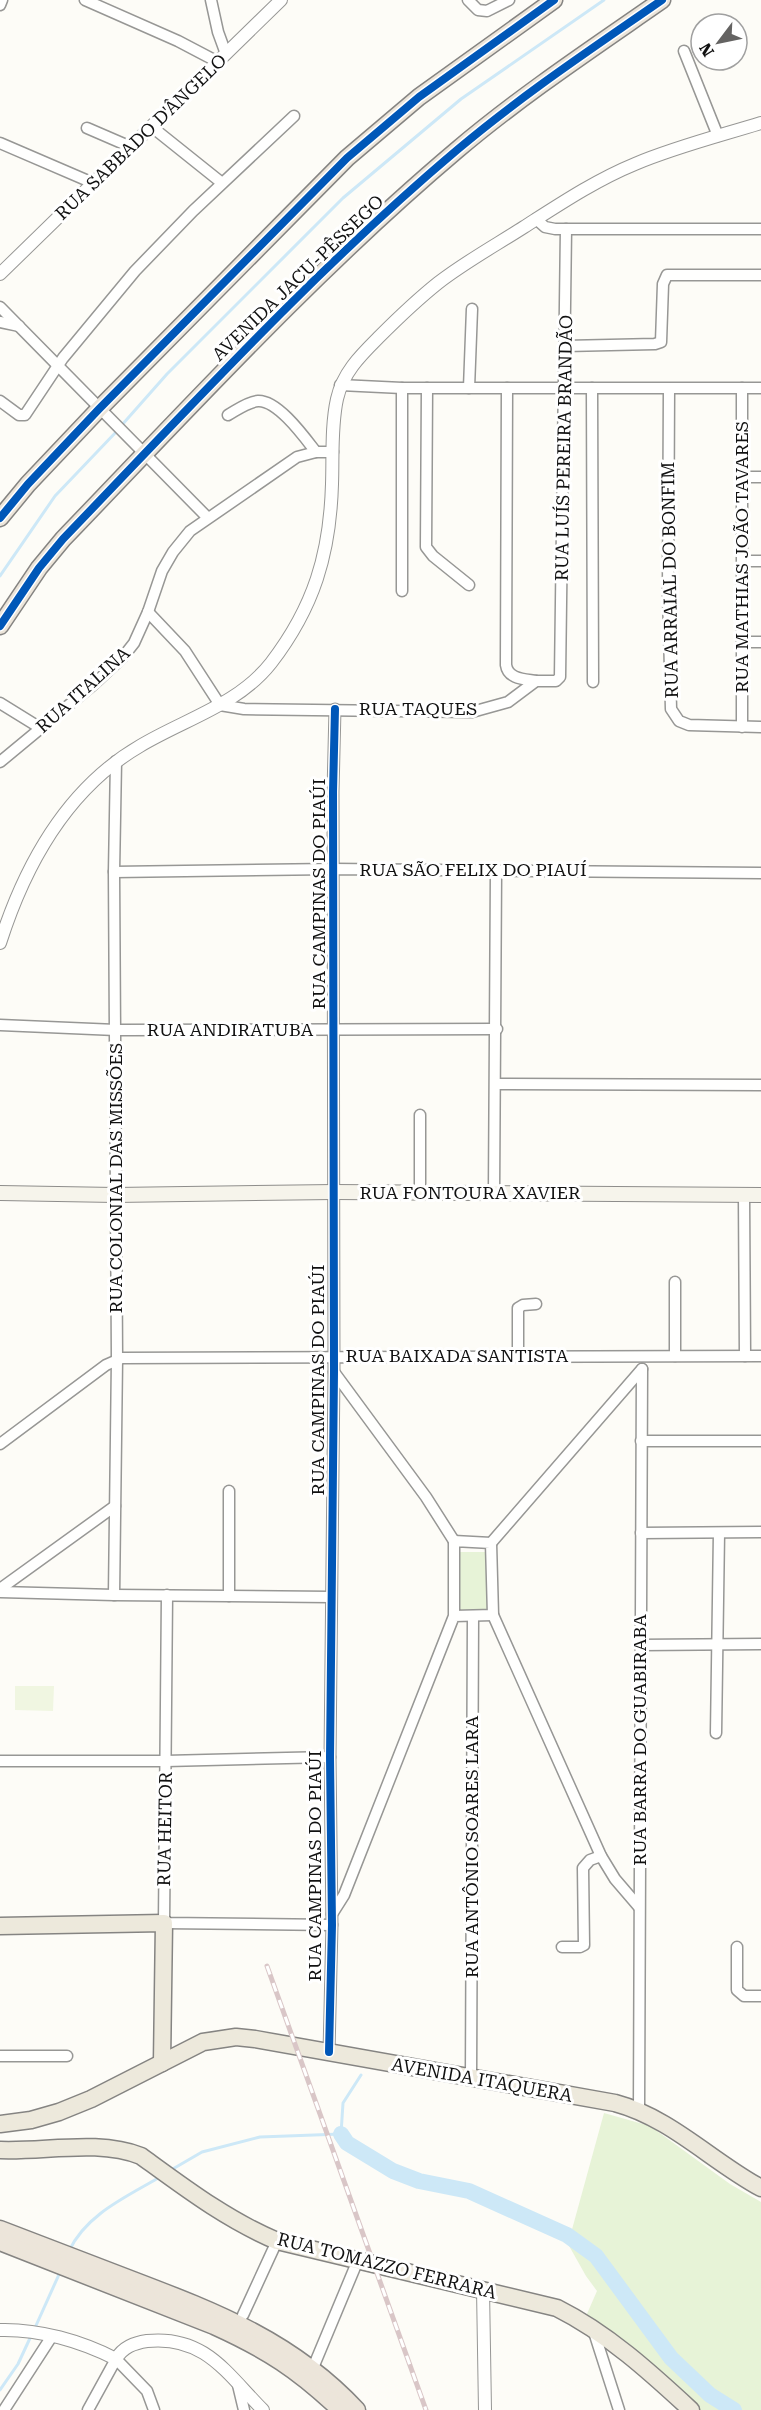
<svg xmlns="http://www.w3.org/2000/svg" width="761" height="2410" viewBox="0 0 761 2410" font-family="'Roboto Serif',serif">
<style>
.green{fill:#e7f3d7}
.pitch{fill:#f0f6e1}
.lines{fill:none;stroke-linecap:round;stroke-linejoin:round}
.stream{stroke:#cde8f7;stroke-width:3}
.river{stroke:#cde8f7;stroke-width:16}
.minor-casing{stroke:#979795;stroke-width:13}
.tertiary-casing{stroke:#979795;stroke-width:14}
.secondary-casing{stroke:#8e8d8b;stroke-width:16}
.primary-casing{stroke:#858482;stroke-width:19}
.trunk-casing{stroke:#858482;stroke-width:19}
.minor{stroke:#fffffe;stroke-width:10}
.tertiary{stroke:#fffffe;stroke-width:12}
.secondary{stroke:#f6f4eb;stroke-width:14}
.primary{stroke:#ede9dc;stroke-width:16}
.trunk{stroke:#ece5da;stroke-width:16}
.rail-casing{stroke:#d9c6c7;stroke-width:5}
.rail{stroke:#fff;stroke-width:3;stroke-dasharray:9;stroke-linecap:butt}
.cycleway-casing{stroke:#fff;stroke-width:11}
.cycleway{stroke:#0057b8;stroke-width:8}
.labels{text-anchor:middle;stroke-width:6;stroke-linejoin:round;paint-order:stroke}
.street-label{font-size:18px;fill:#111;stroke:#fff}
</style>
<rect width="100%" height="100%" fill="#fdfcf7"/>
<g class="green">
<polygon points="457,1552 489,1552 488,1611 456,1611"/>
<polygon points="604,2113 650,2126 730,2184 761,2202 761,2410 688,2410 583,2323 597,2291 586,2276 568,2244"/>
</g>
<polygon class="pitch" points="15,1686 54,1686 53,1711 15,1710"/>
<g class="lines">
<g class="stream">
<polyline points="121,426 167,374 343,198 461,99 604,0"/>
<polyline points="0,576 55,496 117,431"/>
<polyline points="171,2170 202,2152 260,2137 341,2134 343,2103 361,2075"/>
<path d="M 69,2251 C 86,2214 128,2196 160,2177"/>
<polyline points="34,2330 61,2270"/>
<polyline points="0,2390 18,2364 31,2336"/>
</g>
<polyline class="river" points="341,2134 347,2143 393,2171 419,2181 469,2191 567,2235 596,2256 671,2358 710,2395 734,2410"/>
<defs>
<g id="minor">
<polyline points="85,0 178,41 218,62"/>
<polyline points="211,0 218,32 226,54"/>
<polyline points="468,0 478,10 487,11 509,0"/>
<polyline points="0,5 2,0"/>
<polyline points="684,51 718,136"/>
<polyline points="152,127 222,183"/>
<polyline points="87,128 131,147"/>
<polyline points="0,143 93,183"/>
<polyline points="536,219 545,227 555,229 761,229"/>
<polyline points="0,307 207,517"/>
<polyline points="0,322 19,326"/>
<polyline points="565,346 655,344 661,342 663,284 667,275 761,275"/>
<polyline points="340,385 402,388 761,388"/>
<polyline points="427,388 426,547 433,556 469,585"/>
<polyline points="469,388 472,309"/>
<path d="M 507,388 L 506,665 C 508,679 524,679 536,681"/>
<polyline points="592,388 593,682"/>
<polyline points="669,389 668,592 671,709 679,721 689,725 761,727"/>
<polyline points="0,401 19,415 25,415 63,358 135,271 193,211 294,116"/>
<path d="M 228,415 C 237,410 247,402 258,401 C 278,400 305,438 316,452"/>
<polyline points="743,477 761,477"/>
<polyline points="743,561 761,561"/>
<polyline points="402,591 402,388"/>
<polyline points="148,612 185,651 220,705 244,709 472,712 508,702 536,681 556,681 560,677 566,229"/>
<polyline points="744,642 761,642"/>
<polyline points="0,703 42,729"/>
<polyline points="742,727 742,388"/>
<polyline points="0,762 93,685 123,657 134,643 148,612 162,571 173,552 190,531 297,457 316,452 333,452"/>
<polyline points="114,872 333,869 761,873"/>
<polyline points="0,1025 116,1030 497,1029"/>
<polyline points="496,1084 761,1085"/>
<polyline points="420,1115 420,1193"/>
<polyline points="494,1194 496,871"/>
<polyline points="744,1195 745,1356"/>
<polyline points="518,1356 518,1308 523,1305 536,1304"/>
<polyline points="675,1356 675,1282"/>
<polyline points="334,1372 426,1497 454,1541"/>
<polyline points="641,1441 761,1441"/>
<polyline points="0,1444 106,1365 122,1358 761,1356"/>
<polyline points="641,1533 761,1532"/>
<polyline points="491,1543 642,1369"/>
<polyline points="0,1589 115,1506"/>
<polyline points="0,1592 114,1595 331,1597"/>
<polyline points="114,1595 117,1359 114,872 116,761"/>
<polyline points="167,1595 164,1923 332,1925"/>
<polyline points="229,1596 229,1491"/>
<polyline points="493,1615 601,1856 615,1879 639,1907"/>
<polyline points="640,1645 761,1644"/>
<polyline points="716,1733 719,1533"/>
<polyline points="0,1761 166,1761 330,1757"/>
<polyline points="332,1914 344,1895 454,1616 454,1541 491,1543 493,1615 454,1616"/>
<polyline points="562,1947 580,1947 584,1945 583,1868 590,1860 601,1856"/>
<polyline points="737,1947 737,1990 744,1996 761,1996"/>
<polyline points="329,2052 332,1925 330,1757 334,1372 333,792 335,709"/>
<polyline points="0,2056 67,2056"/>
<polyline points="471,2078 473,1616"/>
<polyline points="639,2110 642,1369"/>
<polyline points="243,2315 277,2241"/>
<polyline points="593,2329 619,2410"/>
<polyline points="315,2363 358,2260"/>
<polyline points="238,2385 244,2410"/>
<polyline points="4,2410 52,2336"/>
<polyline points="88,2410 116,2359 147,2391 154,2410"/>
</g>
<g id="tertiary">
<polyline points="0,274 281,0"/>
<path d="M 0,943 C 25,865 66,789 140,746 C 185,719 238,705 271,663 C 314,607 330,554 332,484 C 333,457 331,426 337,399 C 343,372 361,355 380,336 C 399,317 418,299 438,283 C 465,262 496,245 524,227 C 560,204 596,180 635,164 C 675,147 719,136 761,123"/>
<polyline points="483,2289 485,2410"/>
<path d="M 0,2330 C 39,2329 81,2341 116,2359 C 123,2347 134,2343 147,2341 C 205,2335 227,2374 263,2410"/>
</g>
<polyline id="secondary" points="0,1193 115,1195 334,1192 761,1195"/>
<g id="primary">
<polyline points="0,1926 164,1923 162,2063"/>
<path d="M 0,2124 L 31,2120 L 59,2112 L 91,2099 L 203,2042 L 236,2037 L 255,2039 L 615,2103 C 671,2118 711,2161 761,2188"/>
<path d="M 0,2150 C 45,2152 98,2139 141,2156 C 185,2188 227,2220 277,2241 L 557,2308 C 607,2333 650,2372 691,2410"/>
</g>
<g id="trunk">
<polyline points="0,518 28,484 99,409 347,158 419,97 554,0"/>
<path d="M 0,626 L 39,568 L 63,539 C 191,406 316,269 457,150 C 522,95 593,48 662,0"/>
<path d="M 0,2229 C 44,2246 88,2263 133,2280 C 217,2312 294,2342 357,2410"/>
<path d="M 0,2242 L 214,2326 C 267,2350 298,2370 340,2410"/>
</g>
</defs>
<use href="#minor" class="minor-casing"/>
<use href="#tertiary" class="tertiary-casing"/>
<use href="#secondary" class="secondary-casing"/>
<use href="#primary" class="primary-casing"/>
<use href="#trunk" class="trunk-casing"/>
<use href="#minor" class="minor"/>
<use href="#tertiary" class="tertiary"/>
<use href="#secondary" class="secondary"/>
<use href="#primary" class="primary"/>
<use href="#trunk" class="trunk"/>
<defs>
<polyline id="rail" points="267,1966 426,2410"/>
</defs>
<use href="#rail" class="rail-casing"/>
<use href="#rail" class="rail"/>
<defs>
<g id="cycleway">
<polyline points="0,518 28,484 99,409 347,158 419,97 554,0"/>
<path d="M 0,626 L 39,568 L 63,539 C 191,406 316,269 457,150 C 522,95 593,48 662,0"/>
<polyline points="329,2052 332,1925 330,1757 334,1372 333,792 335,709"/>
</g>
</defs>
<use href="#cycleway" class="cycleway-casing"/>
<use href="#cycleway" class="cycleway"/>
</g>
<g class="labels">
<g class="street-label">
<text transform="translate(141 137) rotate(-44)" y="6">RUA SABBADO D'ÂNGELO</text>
<text transform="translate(298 278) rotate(-44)" y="6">AVENIDA JACU-PÊSSEGO</text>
<text transform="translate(564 448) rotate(-89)" y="6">RUA LUÍS PEREIRA BRANDÃO</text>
<text transform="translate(742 557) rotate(-90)" y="6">RUA MATHIAS JOÃO TAVARES</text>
<text transform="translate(670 580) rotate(-91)" y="6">RUA ARRAIAL DO BONFIM</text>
<text transform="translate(83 690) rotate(-42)" y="6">RUA ITALINA</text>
<text x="418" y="715">RUA TAQUES</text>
<text x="473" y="876">RUA SÃO FELIX DO PIAUÍ</text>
<text transform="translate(319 894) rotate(-90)" y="6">RUA CAMPINAS DO PIAÚI</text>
<text x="230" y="1036">RUA ANDIRATUBA</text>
<text transform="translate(116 1178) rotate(-90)" y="6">RUA COLONIAL DAS MISSÕES</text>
<text x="470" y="1199">RUA FONTOURA XAVIER</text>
<text x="457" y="1362">RUA BAIXADA SANTISTA</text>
<text transform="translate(318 1380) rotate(-90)" y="6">RUA CAMPINAS DO PIAÚI</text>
<text transform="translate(640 1740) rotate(-90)" y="6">RUA BARRA DO GUABIRABA</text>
<text transform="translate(165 1829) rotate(-89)" y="6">RUA HEITOR</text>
<text transform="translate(472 1847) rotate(-90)" y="6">RUA ANTÔNIO SOARES LARA</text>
<text transform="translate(315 1866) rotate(-90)" y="6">RUA CAMPINAS DO PIAÚI</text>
<text transform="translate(482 2080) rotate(10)" y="6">AVENIDA ITAQUERA</text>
<text transform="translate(387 2266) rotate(14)" y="6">RUA TOMAZZO FERRARA</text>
</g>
</g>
<g transform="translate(719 42) rotate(238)"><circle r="28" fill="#ffffff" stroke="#a0a0a0" stroke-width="1.5"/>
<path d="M0-4.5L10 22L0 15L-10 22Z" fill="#646362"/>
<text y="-9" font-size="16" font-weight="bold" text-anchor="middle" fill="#111111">N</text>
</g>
</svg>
